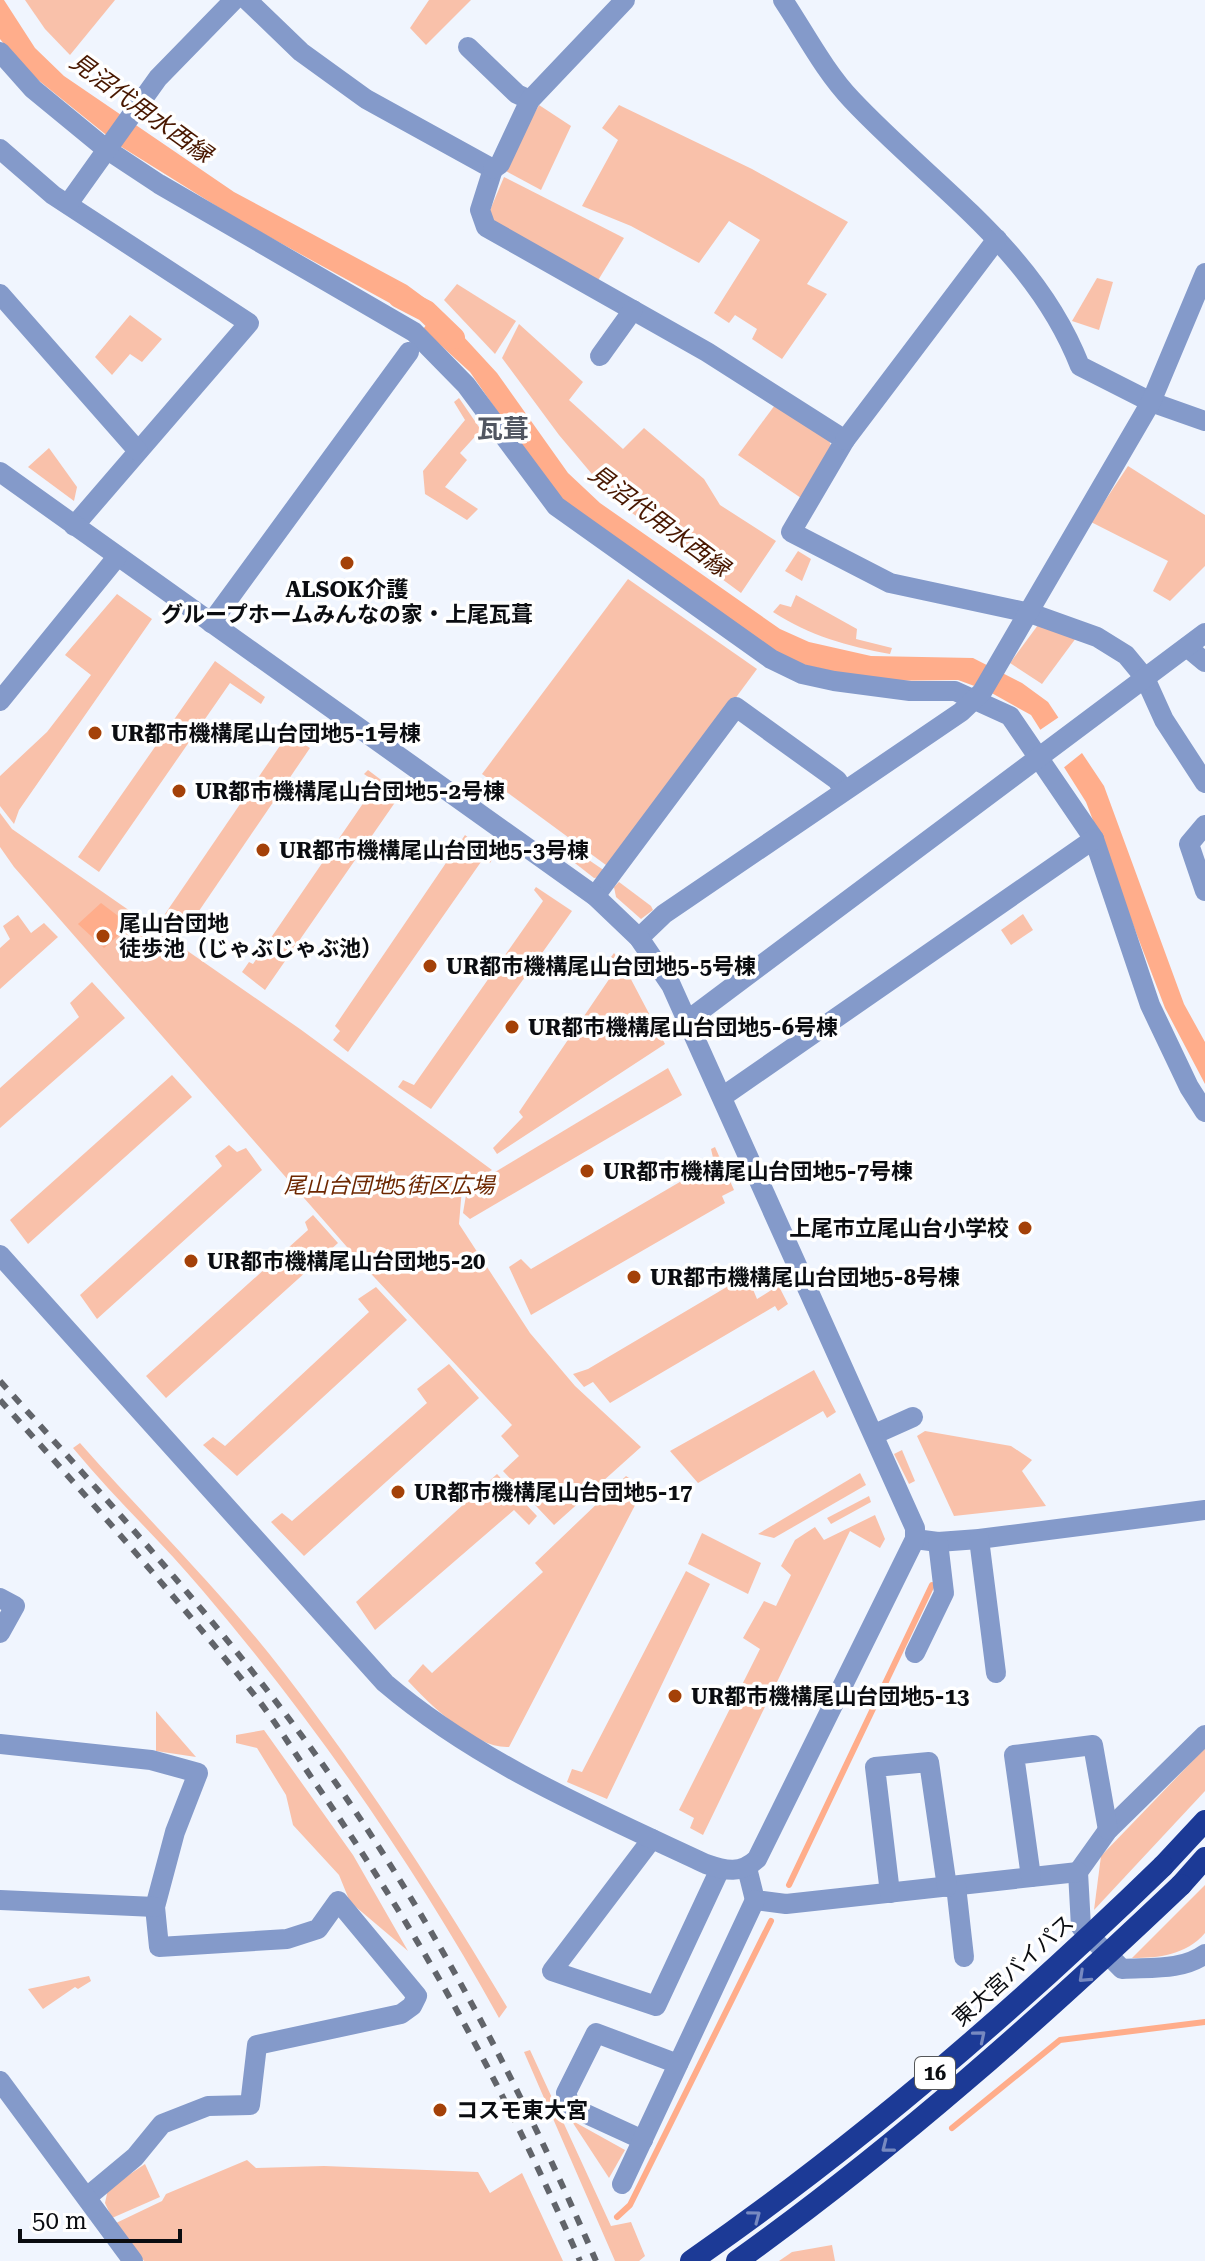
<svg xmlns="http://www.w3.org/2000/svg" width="1205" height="2261" viewBox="0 0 1205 2261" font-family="'Roboto Serif','Noto Sans JP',serif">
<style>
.green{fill:#f9c1aa}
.water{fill:#ffad8b}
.pier{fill:#f0f5fe}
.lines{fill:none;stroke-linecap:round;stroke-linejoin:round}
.stream{stroke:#ffad8b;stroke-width:6}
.canal{stroke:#ffad8b;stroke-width:22}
.minor{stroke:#849aca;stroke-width:20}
.tertiary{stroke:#849aca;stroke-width:20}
.trunk{stroke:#1c3a96;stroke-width:22}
.rail{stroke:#61646a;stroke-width:6;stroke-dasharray:10 10;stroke-linecap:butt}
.trunk-bridge{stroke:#1c3a96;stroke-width:22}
.oneway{stroke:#7789c0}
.poi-dot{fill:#a44108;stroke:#fff;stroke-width:3}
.labels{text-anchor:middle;stroke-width:7;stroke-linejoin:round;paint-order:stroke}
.shield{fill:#fff;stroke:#545658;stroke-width:2}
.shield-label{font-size:20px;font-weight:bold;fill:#0b0d11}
.poi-label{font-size:22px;font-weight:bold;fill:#0b0d11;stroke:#fff;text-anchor:start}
.park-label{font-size:22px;font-style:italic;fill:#6d2700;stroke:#fff}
.street-label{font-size:22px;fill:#0b0d11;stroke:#fff}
.water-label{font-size:24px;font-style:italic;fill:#491801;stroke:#fff}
.quarter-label{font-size:26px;font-weight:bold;fill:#515661;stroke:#fff}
</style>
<rect width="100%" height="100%" fill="#f0f5fe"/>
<g class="green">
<polygon points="25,0 115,0 70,55 45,29"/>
<polygon points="429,0 471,0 426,45 410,28"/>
<polygon points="539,105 571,126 541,190 502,169"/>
<polygon points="619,105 752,169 848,222 807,284 827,294 782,359 752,339 757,329 735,315 729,323 714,313 760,240 729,221 699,263 631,226 582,206 618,140 602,128"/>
<polygon points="504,177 624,238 597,282 494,223 488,215"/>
<polygon points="1097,278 1113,282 1099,330 1072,321"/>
<polygon points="457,284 516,321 495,354 444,300"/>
<polygon points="130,315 162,339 142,362 130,354 112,375 95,357"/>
<polygon points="519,324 583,382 569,400 623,449 644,428 704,479 720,505 776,541 741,593 613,499 559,435 502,358"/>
<polygon points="459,398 481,430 460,453 467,460 445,487 478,509 467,520 425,494 423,471 465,420 454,402"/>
<polygon points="775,405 827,435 832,448 801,498 738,455"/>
<polygon points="49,448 77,487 74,501 28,467"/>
<polygon points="1128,466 1205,515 1205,566 1170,601 1153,591 1168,561 1091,522"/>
<polygon points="798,551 811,559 802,581 785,571"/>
<polygon points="628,579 757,669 610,868 482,774"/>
<polygon points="117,594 152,619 19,810 14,824 0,806 0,776 47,732 91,675 65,655"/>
<path d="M 796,595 L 857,629 L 856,639 L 892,648 L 890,654 C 847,646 810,636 773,612 L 780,604 L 791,607 Z"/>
<polygon points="1038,625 1076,638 1042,684 1010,663"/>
<polygon points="215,661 265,697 261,704 230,683 99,872 78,857"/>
<polygon points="288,734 310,748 186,930 165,914"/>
<polygon points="368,770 405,798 402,803 396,801 265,990 242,972 249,962 253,964 377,783 364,774"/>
<polygon points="0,813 12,829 300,1029 492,1170 462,1188 459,1224 530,1333 575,1386 641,1447 554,1525 503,1471 519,1456 501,1436 512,1425 361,1263 14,867 0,847"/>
<polygon points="465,835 493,858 490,863 483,859 348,1052 333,1040 340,1031 335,1026"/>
<polygon points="577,852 605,871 602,877 594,878 571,860"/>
<polygon points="619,882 651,906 653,910 641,919 616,897 614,887"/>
<polygon points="536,887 572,911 431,1109 398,1087 403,1080 414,1085 543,901 534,890"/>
<polygon points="1023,914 1033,930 1011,945 1001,930"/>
<polygon points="18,915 31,933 44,923 58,937 0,989 0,948 10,939 3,926"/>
<polygon points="614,953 624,966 665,1044 497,1154 493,1148 523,1117 519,1112 618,966 611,957"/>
<polygon points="92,982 125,1018 0,1128 0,1088 79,1017 70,1003"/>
<polygon points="668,1068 682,1095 470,1219 463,1213 467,1189"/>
<polygon points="172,1075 192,1097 28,1244 10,1220"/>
<polygon points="229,1145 237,1152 246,1148 262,1170 97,1319 80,1295 222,1166 215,1156"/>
<polygon points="715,1147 734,1190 722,1196 725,1203 531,1315 509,1267 521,1259 531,1269 714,1162 711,1149"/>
<polygon points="313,1215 338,1243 166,1398 146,1376 308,1230 305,1222"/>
<polygon points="769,1267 788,1304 778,1311 775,1306 610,1403 593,1382 584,1387 573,1374 588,1369 747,1275 757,1299 773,1289 766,1269"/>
<polygon points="376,1287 407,1320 237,1476 203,1445 213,1437 225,1446 369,1312 358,1299"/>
<polygon points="449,1364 479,1398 304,1556 271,1522 282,1513 292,1521 427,1403 417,1389"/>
<polygon points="814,1370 836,1412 827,1418 823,1411 698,1483 670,1451"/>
<polygon points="925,1431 1011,1446 1032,1460 1022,1471 1046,1506 954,1516 917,1436"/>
<path d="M 80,1443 C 148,1520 223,1593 285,1674 C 366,1779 439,1893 507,2007 L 499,2018 C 415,1866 316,1724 203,1591 C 162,1542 114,1498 73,1448 Z"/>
<polygon points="902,1450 915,1481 909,1484 894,1454"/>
<polygon points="860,1473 866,1485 774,1538 758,1534"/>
<polygon points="497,1474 537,1516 529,1525 514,1510 375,1630 356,1602"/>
<path d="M 626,1476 L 644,1488 L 509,1747 C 476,1749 430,1705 408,1681 L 423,1664 L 432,1673 L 543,1572 L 535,1563 Z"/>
<polygon points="869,1496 871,1502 831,1524 827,1518"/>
<polygon points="875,1515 885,1539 880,1548 850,1531 703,1835 690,1828 694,1818 679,1810 760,1649 743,1638 764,1601 776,1606 791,1575 781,1566 795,1540 815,1527 824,1540"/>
<polygon points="702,1533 761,1563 748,1594 688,1564"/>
<polygon points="686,1571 710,1584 607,1799 567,1782 572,1769 582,1772"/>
<polygon points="156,1711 196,1757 156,1751"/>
<polygon points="264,1730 353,1855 408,1951 350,1902 339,1875 293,1825 286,1795 257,1748 236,1743 236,1735"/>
<polygon points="1205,1748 1205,1791 1094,1910 1101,1856"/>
<path d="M 1205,1885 L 1205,1933 C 1186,1955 1159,1958 1132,1958 Z"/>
<polygon points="89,1976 91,1981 78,1989 75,1987 43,2009 28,1989"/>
<polygon points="530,2050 611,2226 631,2222 645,2256 639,2261 615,2261 524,2052"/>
<polygon points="571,2120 625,2150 609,2178"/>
<polygon points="247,2160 256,2168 324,2166 478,2172 490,2193 522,2173 563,2261 144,2261 114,2224 162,2201 166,2194"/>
<polygon points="145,2164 160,2197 112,2218 105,2203 108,2189"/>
<polygon points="832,2245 835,2261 779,2261 792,2252"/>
</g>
<g class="water">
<polygon points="0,0 4,0 35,48 64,76 234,192 407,285 430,302 417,318 242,222 120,146 22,67 0,39"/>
<polygon points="439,310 497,373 568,473 600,503 780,629 809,642 871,656 973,658 1022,683 1048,702 1104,786 1184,1004 1205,1042 1205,1084 1165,1008 1086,802 1031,715 988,691 958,680 877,681 800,664 774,651 566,504 535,466 470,372 423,329"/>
<polygon points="101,903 130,925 104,948 78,924"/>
</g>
<polygon class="pier" points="1062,715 1087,749 1062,769 1037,732"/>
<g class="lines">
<g class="stream">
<polyline points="789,1885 932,1585"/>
<polyline points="952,2128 1060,2040 1205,2022"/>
<polyline points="617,2217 630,2205 771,1921"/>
</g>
<polyline class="canal" points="399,297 426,311 454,338"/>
<g class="minor">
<polyline points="247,0 301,52 366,99 493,169 480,210 486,227 707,352 845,440 791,532 890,583 1030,613 1097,637 1126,655 1145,678 1164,720 1205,783"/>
<path d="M 783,0 C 805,33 825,72 852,100 C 935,188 1034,249 1080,366 L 1151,402 L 1205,421"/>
<polyline points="468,47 517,94 530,100"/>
<polyline points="0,52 33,89 106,149 159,184 414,332 466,385 556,506 771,659 802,674 834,681 910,691 955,691 1010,716 1094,839 1150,1005 1189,1087 1205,1112"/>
<polyline points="0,149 53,195 249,323 74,526"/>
<polyline points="493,169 500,164 530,100 625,0"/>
<polyline points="68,204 158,78 234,0"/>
<polyline points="0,294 138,451"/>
<polyline points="600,356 633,310"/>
<polyline points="845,440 997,239"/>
<polyline points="211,623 409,352"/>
<polyline points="1187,647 1205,662"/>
<polyline points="1205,825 1189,844 1205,891"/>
<polyline points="595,896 736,707 837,780 843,789"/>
<polyline points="639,938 664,914 961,712 982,692 1151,402 1205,273"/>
<polyline points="722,1097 1094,839"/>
<polyline points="875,1434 913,1417"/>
<polyline points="915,1539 938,1542 979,1539 1205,1510"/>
<polyline points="979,1539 996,1673"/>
<polyline points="0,1598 15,1606 0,1633"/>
<polyline points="915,1653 944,1593 938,1542"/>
<path d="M 1205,1735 L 1108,1830 L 1078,1872 L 1081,1927 L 1122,1969 C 1149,1967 1182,1971 1205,1954"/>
<polyline points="0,1744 151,1760 198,1773 175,1832 155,1907 159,1947 287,1939 318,1929 338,1901 417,1996 412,2006 401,2014 257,2045 250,2105 208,2106 162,2124 135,2157 87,2197"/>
<polyline points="652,1839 552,1971 656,2006 720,1869"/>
<polyline points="747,1868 755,1900 786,1904 1078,1872"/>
<polyline points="1031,1877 1014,1755 1093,1745 1108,1830"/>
<polyline points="956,1886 964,1957"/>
<polyline points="890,1893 875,1767 929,1762 947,1887"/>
<polyline points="0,1900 155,1907"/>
<polyline points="0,2081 133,2261"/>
<polyline points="643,2140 571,2107 566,2093 596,2033 678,2064"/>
<polyline points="622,2184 755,1900"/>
</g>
<g class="tertiary">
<path d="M 0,472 L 595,896 L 639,938 L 671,985 L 915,1528 L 915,1539 L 757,1859 C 741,1874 726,1871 706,1864 C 595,1812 479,1763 385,1683 L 0,1255"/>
<polyline points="0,701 117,557"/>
<polyline points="688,1020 1205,633"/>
</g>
<g class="trunk">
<polyline points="1163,1866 1205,1821"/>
<polyline points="1181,1885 1205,1858"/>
</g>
<g class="rail">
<path d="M 0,1381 C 115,1509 234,1638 333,1779 C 439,1930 523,2092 596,2261"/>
<path d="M 0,1400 C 87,1497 175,1595 256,1697 C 278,1725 297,1757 318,1787 C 424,1941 505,2089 580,2261"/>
</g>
<g class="trunk-bridge">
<path d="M 691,2261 C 860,2144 1016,2009 1163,1866"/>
<path d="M 737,2261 C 896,2147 1040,2019 1181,1885"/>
</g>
</g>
<defs><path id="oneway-chevron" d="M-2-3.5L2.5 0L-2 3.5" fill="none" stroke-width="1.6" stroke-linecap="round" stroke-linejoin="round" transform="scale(2)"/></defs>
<g class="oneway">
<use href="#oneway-chevron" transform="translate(1084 1977) rotate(137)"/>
<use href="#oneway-chevron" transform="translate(980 2036) rotate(-40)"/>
<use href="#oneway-chevron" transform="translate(887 2147) rotate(142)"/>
<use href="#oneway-chevron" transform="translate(755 2216) rotate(-37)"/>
</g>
<g class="poi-dot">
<circle cx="347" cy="563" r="8"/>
<circle cx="95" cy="733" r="8"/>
<circle cx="179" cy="791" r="8"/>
<circle cx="263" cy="850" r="8"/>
<circle cx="103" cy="936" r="8"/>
<circle cx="430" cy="966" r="8"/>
<circle cx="512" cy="1027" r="8"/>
<circle cx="587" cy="1171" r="8"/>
<circle cx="1025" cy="1228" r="8"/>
<circle cx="191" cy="1261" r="8"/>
<circle cx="634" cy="1277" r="8"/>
<circle cx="398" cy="1492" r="8"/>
<circle cx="675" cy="1696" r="8"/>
<circle cx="440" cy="2110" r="8"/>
</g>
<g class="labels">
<rect class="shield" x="915" y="2057" width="40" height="32" rx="6"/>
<g class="shield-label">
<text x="935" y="2080">16</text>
</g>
<g class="poi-label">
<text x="347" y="597" text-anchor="middle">ALSOK介護<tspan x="347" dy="25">グループホームみんなの家・上尾瓦葺</tspan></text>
<text x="111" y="741">UR都市機構尾山台団地5-1号棟</text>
<text x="195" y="799">UR都市機構尾山台団地5-2号棟</text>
<text x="279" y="858">UR都市機構尾山台団地5-3号棟</text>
<text x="119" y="931">尾山台団地<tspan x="119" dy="25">徒歩池（じゃぶじゃぶ池）</tspan></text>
<text x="446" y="974">UR都市機構尾山台団地5-5号棟</text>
<text x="528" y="1035">UR都市機構尾山台団地5-6号棟</text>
<text x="603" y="1179">UR都市機構尾山台団地5-7号棟</text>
<text x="1009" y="1236" text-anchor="end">上尾市立尾山台小学校</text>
<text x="207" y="1269">UR都市機構尾山台団地5-20</text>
<text x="650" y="1285">UR都市機構尾山台団地5-8号棟</text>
<text x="414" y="1500">UR都市機構尾山台団地5-17</text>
<text x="691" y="1704">UR都市機構尾山台団地5-13</text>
<text x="456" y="2118">コスモ東大宮</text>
</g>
<g class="park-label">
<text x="389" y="1193">尾山台団地5街区広場</text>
</g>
<g class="street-label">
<text transform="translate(1013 1970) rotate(-42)" y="8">東大宮バイパス</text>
</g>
<g class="water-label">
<text transform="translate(141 108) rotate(36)" y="8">見沼代用水西縁</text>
<text transform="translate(659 521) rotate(37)" y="8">見沼代用水西縁</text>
</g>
<g class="quarter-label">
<text x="503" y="438">瓦葺</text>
</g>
</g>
<path d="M20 2229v12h160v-12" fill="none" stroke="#0b0d11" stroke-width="4"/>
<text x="32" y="2229" font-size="24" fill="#0b0d11" stroke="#ffffff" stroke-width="6" paint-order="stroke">50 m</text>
</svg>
